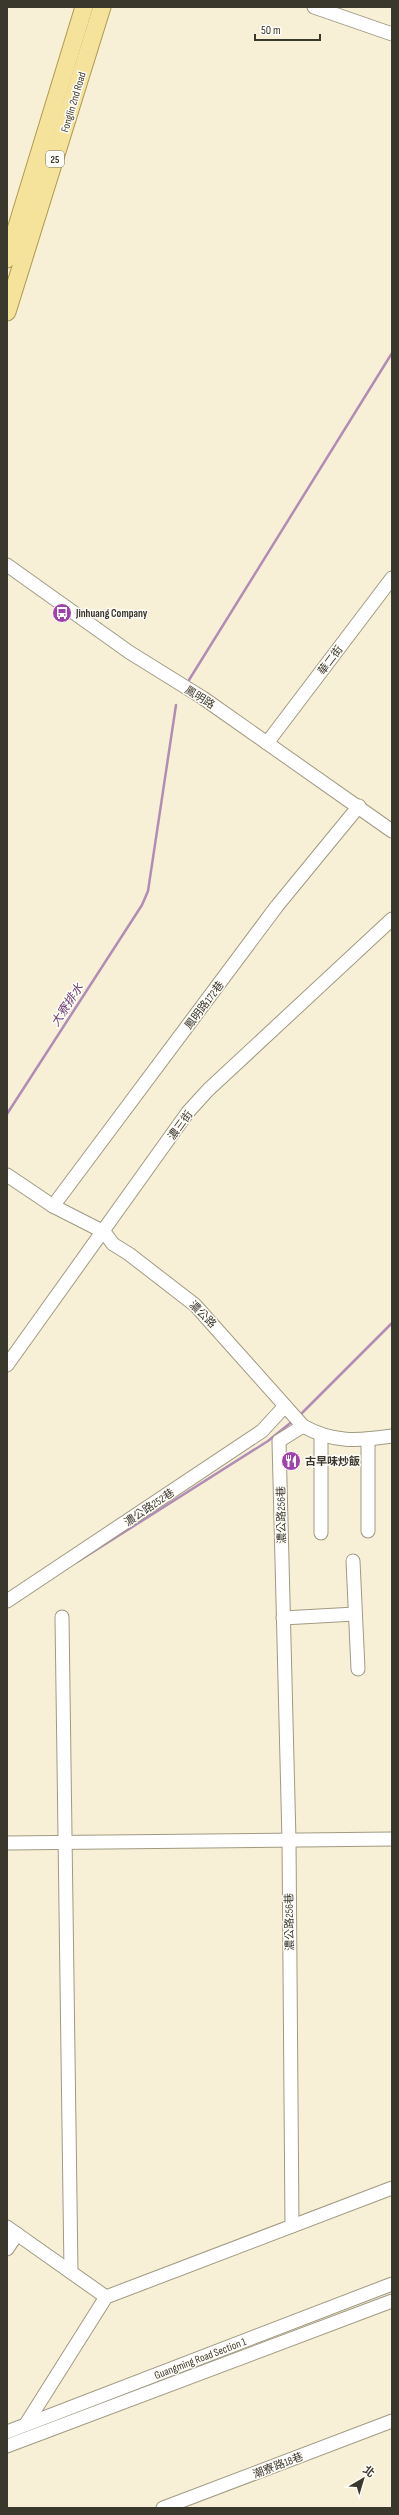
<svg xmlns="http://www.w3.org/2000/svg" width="399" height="2515" viewBox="0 0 399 2515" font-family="'Sofia Sans Condensed','Noto Sans TC',sans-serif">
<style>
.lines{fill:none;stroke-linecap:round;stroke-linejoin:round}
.stream{stroke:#b18cb5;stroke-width:2.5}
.minor-casing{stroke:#a09a82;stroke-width:15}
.major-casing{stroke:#af994a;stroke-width:19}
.minor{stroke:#fff;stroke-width:13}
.major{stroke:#f5e29b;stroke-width:17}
.labels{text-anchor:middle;stroke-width:3;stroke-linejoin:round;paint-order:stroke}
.shield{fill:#fffdf8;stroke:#75726a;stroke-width:1}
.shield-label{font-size:10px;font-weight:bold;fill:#3a372d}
.street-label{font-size:11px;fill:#3a372d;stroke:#fffdf8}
.poi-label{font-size:11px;font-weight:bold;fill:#3a372d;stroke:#fffdf8;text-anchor:start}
.water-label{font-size:12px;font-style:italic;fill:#6b3b71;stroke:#fffdf8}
</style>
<rect width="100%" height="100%" fill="#f7f0d7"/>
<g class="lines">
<g class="stream">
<polyline points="189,680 392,353"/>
<polyline points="7,1114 142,905 148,891 176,705"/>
<polyline points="299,1416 392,1323"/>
<polyline points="77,1562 268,1441 294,1420"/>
</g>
<defs>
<g id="minor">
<polyline points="314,7 392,34"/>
<polyline points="7,565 129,652 203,698 392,831"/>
<polyline points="267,743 392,578"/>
<path d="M 7,1175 L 53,1206 L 104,1232 L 113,1244 L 129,1254 L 195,1305 L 303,1426 C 333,1443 358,1441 392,1436"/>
<polyline points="53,1206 277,906 359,806"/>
<polyline points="7,1365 188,1112 208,1090 392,919"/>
<polyline points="368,1439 368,1531"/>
<polyline points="321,1533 321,1436"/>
<polyline points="353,1561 358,1669"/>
<polyline points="7,1601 262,1431 285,1406"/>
<polyline points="62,1617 71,2272"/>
<polyline points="283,1618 355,1614"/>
<polyline points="7,1843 392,1839"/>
<polyline points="292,2226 289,1840 279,1441 303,1426"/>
<polyline points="7,2227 106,2297"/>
<polyline points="7,2249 17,2234"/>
<polyline points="26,2424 106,2297 392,2188"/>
<polyline points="7,2432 392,2284"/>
<polyline points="7,2446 392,2301"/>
<polyline points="163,2508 392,2421"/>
</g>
<g id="major">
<polyline points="7,259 84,7"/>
<polyline points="7,312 102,7"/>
</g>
</defs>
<use href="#minor" class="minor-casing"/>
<use href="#major" class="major-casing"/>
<use href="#minor" class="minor"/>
<use href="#major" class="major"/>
</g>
<defs>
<symbol id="bus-disc" viewBox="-11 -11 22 22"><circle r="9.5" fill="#a042ab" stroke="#fffdf8"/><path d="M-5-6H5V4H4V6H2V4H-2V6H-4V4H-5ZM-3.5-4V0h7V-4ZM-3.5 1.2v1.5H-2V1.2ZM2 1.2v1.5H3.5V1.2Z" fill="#fff"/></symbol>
<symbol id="restaurant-disc" viewBox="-11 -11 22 22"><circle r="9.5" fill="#a042ab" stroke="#fffdf8"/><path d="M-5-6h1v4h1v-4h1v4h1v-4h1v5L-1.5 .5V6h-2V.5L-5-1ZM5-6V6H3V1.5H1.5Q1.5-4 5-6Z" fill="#fff"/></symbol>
</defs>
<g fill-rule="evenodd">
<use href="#bus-disc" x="51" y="602" width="22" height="22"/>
<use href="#restaurant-disc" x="280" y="1450" width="22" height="22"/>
</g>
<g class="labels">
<rect class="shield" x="46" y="151" width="18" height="16" rx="3"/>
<g class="shield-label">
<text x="55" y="163">25</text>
</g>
<g class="street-label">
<text transform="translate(73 102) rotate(-73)" y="4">Fonglin 2nd Road</text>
<text transform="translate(330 660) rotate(-53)" y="4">華二街</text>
<text transform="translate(200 697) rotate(32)" y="4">鳳明路</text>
<text transform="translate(204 1005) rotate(-53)" y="4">鳳明路172巷</text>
<text transform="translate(180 1125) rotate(-54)" y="4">濃三街</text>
<text transform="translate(203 1314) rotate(45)" y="4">濃公路</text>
<text transform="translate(149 1507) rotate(-34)" y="4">濃公路252巷</text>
<text transform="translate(281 1515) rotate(-91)" y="4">濃公路256巷</text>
<text transform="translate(289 1922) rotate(-91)" y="4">濃公路256巷</text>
<text transform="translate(200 2358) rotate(-21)" y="4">Guangming Road Section 1</text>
<text transform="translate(278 2465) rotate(-21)" y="4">潮寮路18巷</text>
</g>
<g class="poi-label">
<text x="76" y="617">Jinhuang Company</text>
<text x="305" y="1465">古早味炒飯</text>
</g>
<g class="water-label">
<text transform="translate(67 1005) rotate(-57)" y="4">大寮排水</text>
</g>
</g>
<rect width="399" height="2515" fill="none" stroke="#3a372d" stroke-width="16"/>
<g transform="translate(363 2479) rotate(38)" stroke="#fffdf8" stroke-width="3" paint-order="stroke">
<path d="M0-3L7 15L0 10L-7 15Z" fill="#3a372d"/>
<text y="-6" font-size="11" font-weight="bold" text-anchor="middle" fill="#3a372d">北</text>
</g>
<path d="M255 34v6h65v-6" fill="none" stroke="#3a372d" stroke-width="2"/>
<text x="261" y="34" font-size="12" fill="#3a372d" stroke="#fffdf8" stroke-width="3" paint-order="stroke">50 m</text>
</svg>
